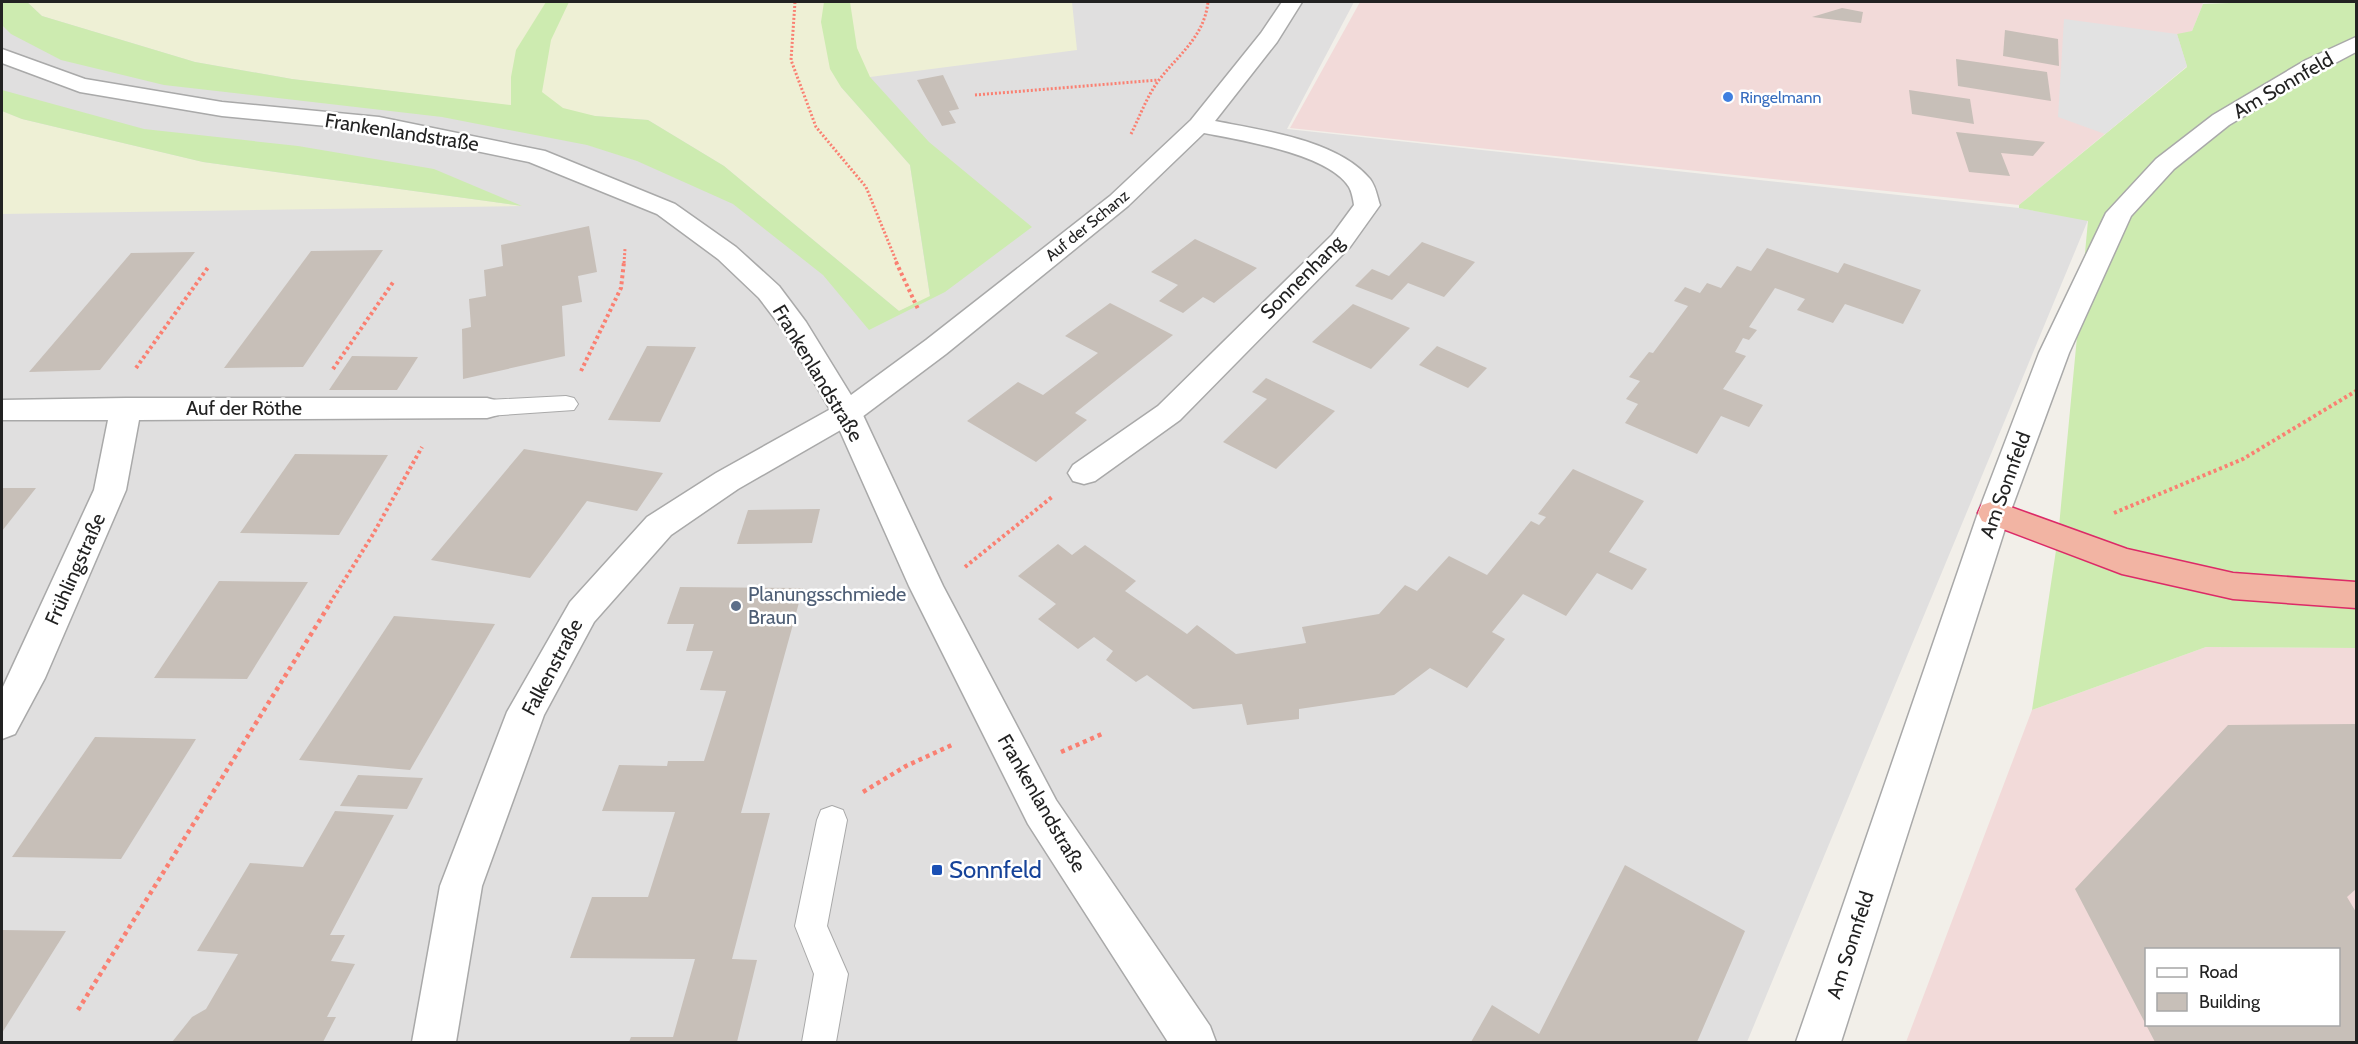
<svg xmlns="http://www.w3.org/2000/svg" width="2358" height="1044" viewBox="0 0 2358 1044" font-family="Cabin,sans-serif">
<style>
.residential{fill:#e0dfdf}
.commercial{fill:#f2dad9;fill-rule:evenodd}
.farmland{fill:#eef0d5}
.grass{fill:#cdebb0}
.parking{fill:#e2e2e2}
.building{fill:#c7bfb8;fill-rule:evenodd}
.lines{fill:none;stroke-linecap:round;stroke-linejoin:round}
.service-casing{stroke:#a9a9a9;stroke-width:2}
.minor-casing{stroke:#a9a9a9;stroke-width:3}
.tertiary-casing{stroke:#a9a9a9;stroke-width:3}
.trunk-casing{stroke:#dc2a67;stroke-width:3}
.path-far2{stroke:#fa8072;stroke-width:3;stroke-dasharray:2 2;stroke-linecap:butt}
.path-far1{stroke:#fa8072;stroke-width:4;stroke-dasharray:3 3;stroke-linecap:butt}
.path{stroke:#fa8072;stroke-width:4.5;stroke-dasharray:4 4;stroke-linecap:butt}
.service{fill:#fff;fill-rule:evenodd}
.minor{fill:#fff;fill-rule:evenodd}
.tertiary{fill:#fff;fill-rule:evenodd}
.trunk{fill:#f2b4a3;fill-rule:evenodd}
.shop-dot{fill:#3f7fe0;stroke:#fff;stroke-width:2}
.service-dot{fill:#5c6f8a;stroke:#fff;stroke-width:2}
.transit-dot{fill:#1a4fb4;stroke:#fff;stroke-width:2}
.labels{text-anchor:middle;stroke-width:5;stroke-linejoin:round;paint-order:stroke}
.far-shop-label{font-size:16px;fill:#366cbe;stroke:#fff;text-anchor:start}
.far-street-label{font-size:16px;fill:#222;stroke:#fff}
.street-label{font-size:20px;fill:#222;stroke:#fff}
.service-label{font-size:20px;fill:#4e5e75;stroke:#fff;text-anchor:start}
.near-transit-label{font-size:24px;fill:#164399;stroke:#fff;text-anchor:start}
</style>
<rect width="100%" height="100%" fill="#f2efe9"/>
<polygon class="residential" points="2,2 1354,2 1287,129 2019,208 2088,220 1747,1042 2,1042"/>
<g class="commercial">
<polygon points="1360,2 2201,2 2203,4 2192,31 2187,66 2019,205 1290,128"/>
<path d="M 2206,647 L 2356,648 L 2356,1042 L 1906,1042 L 2032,710 ZM 2146,950 L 2338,950 L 2338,1024 L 2146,1024 Z"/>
</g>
<g class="farmland">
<polygon points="27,2 1072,2 1077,50 870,77 841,87 910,165 930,297 899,311 724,166 648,120 595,116 292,79 195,62 42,16"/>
<polygon points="2,111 22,119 203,162 522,206 2,214"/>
</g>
<g class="grass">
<polygon points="2,2 27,2 42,16 195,62 292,79 511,105 511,77 516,50 546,2 569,2 551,40 542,92 563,108 595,116 648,120 724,166 899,311 930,296 910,165 841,87 830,69 821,22 824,2 850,2 857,48 870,77 929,142 1032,227 945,292 869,330 823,275 733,204 637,161 587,145 442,117 164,85 61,60 11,34 2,25"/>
<polygon points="2255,2 2356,2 2356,648 2206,647 2032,710 2058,537 2088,221 2019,208 2019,205 2187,67 2177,34 2192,31 2203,4"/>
<polygon points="2,90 144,129 298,146 434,169 522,206 203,162 22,119 2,111"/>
</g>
<polygon class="parking" points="2064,19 2177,34 2187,66 2105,134 2058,117"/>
<g class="building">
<polygon points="1842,8 1863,12 1861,23 1812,17"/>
<polygon points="2005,30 2058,39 2059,66 2003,56"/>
<polygon points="1956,59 2047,72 2051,101 1958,86"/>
<polygon points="943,75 959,109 949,111 956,123 942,126 917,80"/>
<polygon points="1909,90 1970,99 1974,124 1912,114"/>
<polygon points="1956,132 2045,142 2033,156 2001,153 2010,176 1969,172"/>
<polygon points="589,226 597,272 578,276 582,302 562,306 565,356 463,379 462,329 471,327 469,299 486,296 484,270 503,266 501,245"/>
<polygon points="1195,239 1257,268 1214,303 1203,297 1183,313 1159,301 1178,285 1151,272"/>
<polygon points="1422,242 1475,262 1444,297 1408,283 1392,300 1355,286 1372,269 1389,276"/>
<polygon points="1767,248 1838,273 1844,263 1921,290 1903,324 1845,304 1833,323 1797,310 1805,299 1775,288 1749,327 1757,330 1749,340 1743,338 1735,352 1746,356 1723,389 1763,405 1749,427 1721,416 1697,454 1625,423 1638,404 1626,399 1640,381 1629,377 1649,352 1653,353 1688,306 1674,301 1685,287 1700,293 1707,283 1721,288 1737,266 1751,271"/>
<polygon points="383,250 303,367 224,368 311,251"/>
<polygon points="195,252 100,370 29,372 131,253"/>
<polygon points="1110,303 1173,335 1075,413 1087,420 1036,462 967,421 1018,382 1043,395 1098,353 1065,336"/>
<polygon points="1353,304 1410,328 1371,369 1312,342"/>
<polygon points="647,346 696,347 660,422 608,420"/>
<polygon points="1437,346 1487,368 1468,388 1419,365"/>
<polygon points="352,356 418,357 397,390 329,390"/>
<polygon points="1266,378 1335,411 1276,469 1223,442 1267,399 1252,392"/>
<polygon points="524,449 663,473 637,511 587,501 530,578 431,560"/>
<polygon points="295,454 388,455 339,535 240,533"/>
<polygon points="1573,469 1644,501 1609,552 1647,569 1632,590 1597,573 1566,616 1523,594 1492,632 1505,639 1467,688 1430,668 1394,695 1299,709 1299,719 1247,725 1242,704 1193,709 1147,675 1136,682 1106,660 1113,651 1094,637 1078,649 1038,619 1056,604 1018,576 1058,544 1072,555 1085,545 1136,581 1125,591 1187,634 1197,625 1236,654 1306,643 1302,627 1379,614 1405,585 1417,591 1449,556 1487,575 1531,521 1539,525 1546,517 1538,514"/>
<polygon points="2,488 36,488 2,531"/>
<polygon points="820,509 812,543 737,544 748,510"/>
<polygon points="219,581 308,582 247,679 154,678"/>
<polygon points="680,587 803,588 741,813 770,813 732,959 757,960 737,1042 629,1042 631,1037 673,1037 695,959 570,958 592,897 648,897 675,812 602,811 619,765 667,766 668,761 704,761 726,691 700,690 713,651 686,651 694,624 667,624"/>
<polygon points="394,616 495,624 410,770 299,760"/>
<path d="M 2356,724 L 2356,889 L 2347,897 L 2356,912 L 2356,1042 L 2155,1042 L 2075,889 L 2228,725 ZM 2146,950 L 2338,950 L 2338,1024 L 2146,1024 Z"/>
<polygon points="95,737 196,739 121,859 12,857"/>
<polygon points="358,775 423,778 407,809 340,806"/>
<polygon points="335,811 394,815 330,935 345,935 331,961 355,964 327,1017 336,1017 323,1042 172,1042 192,1017 206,1009 238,954 197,951 250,863 303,867"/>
<polygon points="1625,865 1745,931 1697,1042 1471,1042 1492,1005 1539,1034"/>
<polygon points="2,930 66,931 2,1033"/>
</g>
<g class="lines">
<defs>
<g id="service">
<polygon points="566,396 574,398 578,404 574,410 487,416 479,414 475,408 479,402 487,400"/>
<polygon points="832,806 843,810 847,820 827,926 848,974 836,1042 802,1042 814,974 795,926 817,820 821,810"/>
</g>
<g id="minor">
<path d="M 1282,2 L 1302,2 L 1277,42 L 1215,121 C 1261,130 1338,140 1370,179 C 1376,187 1377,196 1380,205 L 1350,247 L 1180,420 L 1095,481 L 1084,484 L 1073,481 L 1068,473 L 1073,465 L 1158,406 L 1332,235 L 1354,205 C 1353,199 1352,192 1349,187 C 1329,154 1240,140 1204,133 L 1128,206 L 946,354 L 858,420 L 738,489 L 671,535 L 594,622 L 544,715 L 482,886 L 456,1042 L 412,1042 L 440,886 L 507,712 L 570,602 L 647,517 L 716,473 L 836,406 L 926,340 L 1110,196 L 1191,120 L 1261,33 Z"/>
<polygon points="126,398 487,398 498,401 502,408 498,415 487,418 139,420 126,490 45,678 15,734 2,739 2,689 94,490 108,420 2,420 2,400"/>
</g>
<g id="tertiary">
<polygon points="2356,37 2356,52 2322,70 2229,125 2174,169 2131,216 2069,353 2010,513 1841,1042 1796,1042 1978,513 2039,353 2106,213 2156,159 2213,115 2306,60"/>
<polygon points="2,49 85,79 222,102 379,117 545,151 675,204 736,247 779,286 806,322 862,413 943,586 1056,800 1210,1026 1216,1042 1168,1042 1028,824 909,586 832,413 784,331 759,298 718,259 657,214 529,162 379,131 222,116 80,92 2,63"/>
</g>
<polygon id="trunk" points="1994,501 2127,549 2233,573 2356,582 2356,608 2233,599 2122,574 1982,521 1978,513 1982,505"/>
</defs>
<use href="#service" class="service-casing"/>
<use href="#minor" class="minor-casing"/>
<use href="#tertiary" class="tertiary-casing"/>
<use href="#trunk" class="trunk-casing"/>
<g class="path-far2">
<polyline points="795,2 791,60 816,127 866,187 897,263"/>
<polyline points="975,95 1158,80"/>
<path d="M 1131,134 C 1140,116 1147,96 1159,80 C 1179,54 1204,37 1208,2"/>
<polyline points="624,263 625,249"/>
</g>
<g class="path-far1">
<polyline points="896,262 918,309"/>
<polyline points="136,368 209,266"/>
<polyline points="333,369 394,281"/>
<polyline points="581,371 621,288 624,262"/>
<polyline points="2114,513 2243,459 2356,391"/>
<polyline points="965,567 1052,497"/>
<polyline points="330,603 372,536 422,447"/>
</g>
<g class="path">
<polyline points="1061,752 1102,734"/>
<polyline points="863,792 906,766 954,744"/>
<polyline points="78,1010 331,602"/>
</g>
<use href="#service" class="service"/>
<use href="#minor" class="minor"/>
<use href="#tertiary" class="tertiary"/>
<use href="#trunk" class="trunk"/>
</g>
<circle class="shop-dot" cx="1728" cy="97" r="6"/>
<circle class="service-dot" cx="736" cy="606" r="6"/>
<rect class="transit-dot" x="931" y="864" width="12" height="12" rx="3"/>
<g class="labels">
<g class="far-shop-label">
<text x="1740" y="103">Ringelmann</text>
</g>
<g class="far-street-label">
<text transform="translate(1087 225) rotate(-39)" y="6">Auf der Schanz</text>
</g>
<g class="street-label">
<text transform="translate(2283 85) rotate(-30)" y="7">Am Sonnfeld</text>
<text transform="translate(402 132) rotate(9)" y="7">Frankenlandstraße</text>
<text transform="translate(1302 277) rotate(-45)" y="7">Sonnenhang</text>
<text transform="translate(818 373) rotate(59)" y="7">Frankenlandstraße</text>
<text x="244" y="415">Auf der Röthe</text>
<text transform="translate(2005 485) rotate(-70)" y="7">Am Sonnfeld</text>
<text transform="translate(75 569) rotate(-66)" y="7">Frühlingstraße</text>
<text transform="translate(552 667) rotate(-62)" y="7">Falkenstraße</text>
<text transform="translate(1042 803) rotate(60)" y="7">Frankenlandstraße</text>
<text transform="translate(1850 945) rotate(-72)" y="7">Am Sonnfeld</text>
</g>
<g class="service-label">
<text x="748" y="601">Planungsschmiede<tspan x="748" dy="23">Braun</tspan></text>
</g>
<g class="near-transit-label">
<text x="949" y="878">Sonnfeld</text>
</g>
</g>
<rect width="2358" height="1044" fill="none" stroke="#222222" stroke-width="6"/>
<rect x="2145" y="948" width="195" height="78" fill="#ffffff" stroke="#a7a7a7" stroke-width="1.5"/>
<rect x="2157" y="968" width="30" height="9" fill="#ffffff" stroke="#a7a7a7" stroke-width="1.5"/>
<text x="2199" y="978" font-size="18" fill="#222222">Road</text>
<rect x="2157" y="993" width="30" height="18" fill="#c7bfb8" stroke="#a7a7a7" stroke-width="1.5"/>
<text x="2199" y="1008" font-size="18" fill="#222222">Building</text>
</svg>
